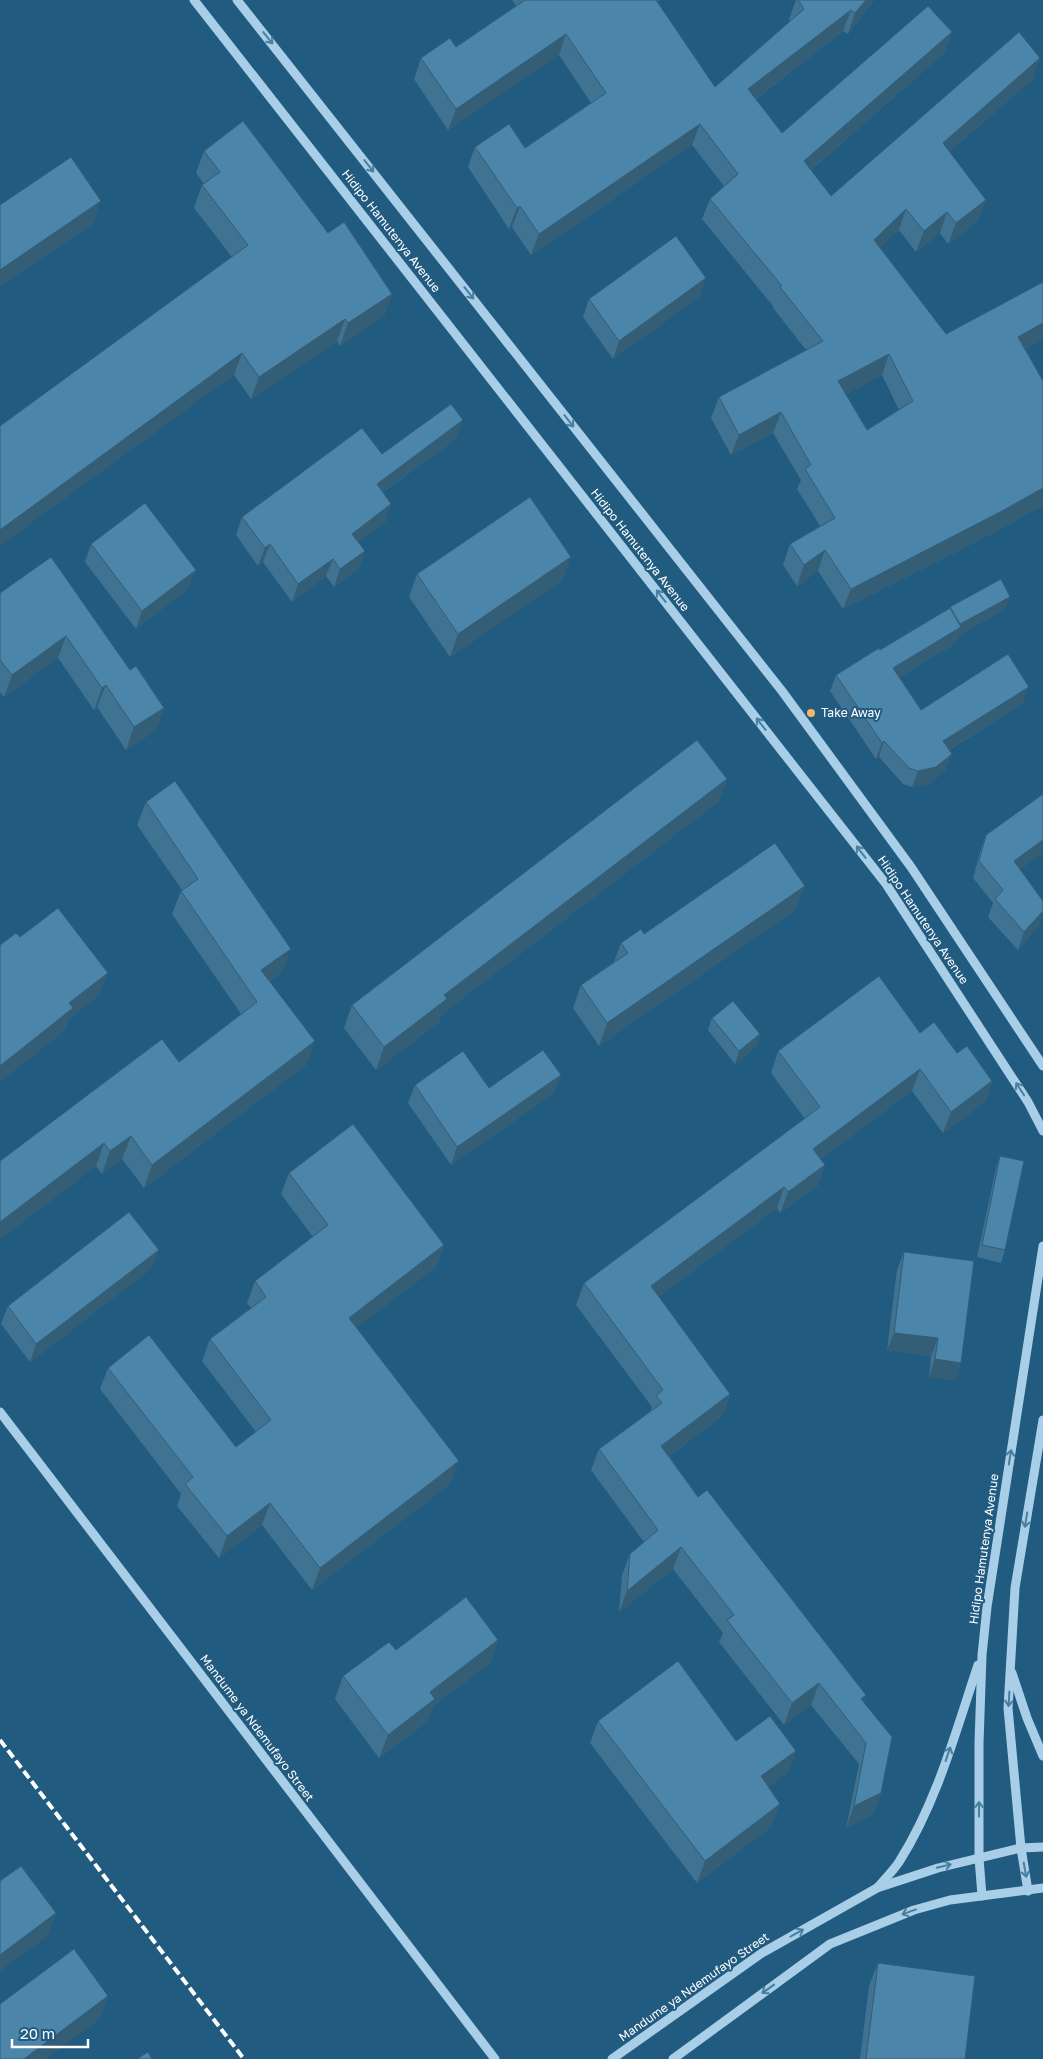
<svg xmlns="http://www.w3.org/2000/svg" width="1043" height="2059" viewBox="0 0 1043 2059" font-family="'Golos Text',sans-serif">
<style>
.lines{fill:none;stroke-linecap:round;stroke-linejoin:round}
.minor{stroke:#a8cfe7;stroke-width:9}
.rail{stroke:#fff;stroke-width:4;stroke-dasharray:9 4;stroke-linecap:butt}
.wall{fill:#407291;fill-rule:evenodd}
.shaded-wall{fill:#345d76}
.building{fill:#4b85a9;stroke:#345d76;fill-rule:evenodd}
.oneway{stroke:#4a7e9f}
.poi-dot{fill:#f3b56a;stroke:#225b80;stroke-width:2}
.labels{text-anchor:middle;stroke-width:4;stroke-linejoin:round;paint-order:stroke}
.street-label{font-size:12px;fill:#fff;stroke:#225b80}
.poi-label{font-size:12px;fill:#fff;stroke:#225b80;text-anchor:start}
</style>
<rect width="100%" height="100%" fill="#225b80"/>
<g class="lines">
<g class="minor">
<polyline points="194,0 886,884 1028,1102 1043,1131"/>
<polyline points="237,0 782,691 911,867 1043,1066"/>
<polyline points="0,1412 495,2059"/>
<polyline points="1012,1673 1027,1718 1043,1756"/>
<path d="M 877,1888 C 884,1880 893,1871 899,1862 C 937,1802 956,1731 978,1665"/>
<polyline points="1028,1891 1021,1848 1008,1708 1015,1588 1043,1420"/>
<polyline points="982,1896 979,1858 979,1743 982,1655 987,1607 1043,1246"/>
<polyline points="612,2059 762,1953 877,1888 938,1868 1021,1848 1043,1847"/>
<polyline points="673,2059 830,1944 914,1910 950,1900 1043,1888"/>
</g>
<polyline class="rail" points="0,1740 244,2059"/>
</g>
<g class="wall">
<path d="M 512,0 L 661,0 L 657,1 L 715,87 L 790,21 L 789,19 L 796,0 L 874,0 L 848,34 L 843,31 L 756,99 L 782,133 L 952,32 L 944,53 L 811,170 L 831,196 L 1033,79 L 949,152 L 978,221 L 948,244 L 940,233 L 916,252 L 899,230 L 880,247 L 946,334 L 1025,349 L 1043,381 L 1043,505 L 995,532 L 843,609 L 818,571 L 797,586 L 783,565 L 790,544 L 820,526 L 797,489 L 801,480 L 773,433 L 731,455 L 711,418 L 719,397 L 806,350 L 773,308 L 773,306 L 702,219 L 710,199 L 724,186 L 692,145 L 531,255 L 512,227 L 509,229 L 468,167 L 475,147 L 525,148 L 591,103 L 559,55 L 448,130 L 414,79 L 421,58 L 456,47 L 516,6 ZM 882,375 L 899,410 L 867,430 L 846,394 Z"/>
<polygon points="204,151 328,233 392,294 384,316 340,346 337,341 251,399 234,375 232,257 194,208 202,185 204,184 196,173"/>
<polygon points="700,296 613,359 583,317 589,299"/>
<polygon points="457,438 383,492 391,504 385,522 358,542 365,551 358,569 334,587 326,576 292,602 263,562 258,566 236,535 242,517 382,454"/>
<polygon points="91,544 189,588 136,629 85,562"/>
<polygon points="417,574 563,580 450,657 409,597"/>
<polygon points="0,593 130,670 164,708 156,730 126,750 97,707 94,710 58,658 4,697 0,692"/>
<polygon points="950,607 1005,609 959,635 956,643 899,677 921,710 1023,703 949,750 946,770 930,783 912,787 903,784 879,757 876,759 830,691 836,675 880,650 950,608"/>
<polygon points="727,779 718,802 442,1014 439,1022 376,1070 344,1028 352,1005"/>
<polygon points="146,802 283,971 270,981 307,1064 144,1188 122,1159 102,1174 96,1166 0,1239 0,1161 179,1062 241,1014 172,914 181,891 182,890 137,825"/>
<polygon points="986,835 1043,853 1020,869 1040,924 1018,950 988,917 993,903 973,878 980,852"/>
<polygon points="796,909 599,1046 573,1008 581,985 614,962 621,943 644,934"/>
<polygon points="712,1018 760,1034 756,1046 735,1064 708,1030"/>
<polygon points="920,1033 957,1053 992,1081 985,1102 943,1133 912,1091 821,1159 825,1165 817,1186 780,1213 777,1208 658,1297 730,1394 722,1416 669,1456 698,1497 864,1702 881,1793 873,1814 846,1828 859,1764 811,1705 784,1725 719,1642 723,1633 673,1569 619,1612 622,1575 630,1554 644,1542 591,1470 599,1449 650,1412 652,1407 576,1305 584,1283 805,1119 771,1073 778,1051"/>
<polygon points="561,1075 554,1093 451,1165 408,1103 415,1085 489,1088"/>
<polygon points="1000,1156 1005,1250 1001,1263 977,1257 996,1168"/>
<polygon points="289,1173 444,1245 436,1267 356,1328 451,1483 312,1590 262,1525 219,1558 177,1506 181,1494 100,1389 108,1368 236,1447 256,1432 202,1361 210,1339 251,1308 247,1303 255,1281 313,1237 281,1194"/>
<polygon points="904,1252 961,1363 955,1380 929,1377 931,1356 887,1350 897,1270"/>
<polygon points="152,1268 30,1362 1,1324 8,1306"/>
<polygon points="498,1640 490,1663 433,1706 427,1722 379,1758 335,1699 343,1676 396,1650"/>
<polygon points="598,1721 796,1751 787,1773 768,1787 772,1826 697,1883 590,1743"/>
<polygon points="878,1963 965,2059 860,2059 869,1986"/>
</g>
<g class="shaded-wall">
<polygon points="866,0 874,0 848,34 855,13"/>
<polygon points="851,10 843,31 741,110 748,89"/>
<polygon points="952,32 944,53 797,182 804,161"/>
<polygon points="566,34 559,55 448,130 456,109"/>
<polygon points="1040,58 1033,79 935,164 943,143"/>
<polygon points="700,124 692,145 531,255 539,234"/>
<polygon points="986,200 978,221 948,244 956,223"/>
<polygon points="101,201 93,224 0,287 0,270"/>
<polygon points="520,206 512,227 509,229 517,208"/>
<polygon points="906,209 899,230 867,261 874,240"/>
<polygon points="947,212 940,233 916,252 924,231"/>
<polygon points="706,278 700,296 613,359 619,341"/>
<polygon points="392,294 384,316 340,346 348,323"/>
<polygon points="345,319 337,341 251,399 259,377"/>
<polygon points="1043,323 1043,340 1011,357 1018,337"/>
<polygon points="242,353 234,375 0,546 0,530"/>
<polygon points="889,354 882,375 831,402 838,381"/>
<polygon points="781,412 773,433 731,455 739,435"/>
<polygon points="463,420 457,438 370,501 377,484"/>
<polygon points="1043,488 1043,505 995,532 843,609 851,589"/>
<polygon points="391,504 385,522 346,551 352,534"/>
<polygon points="270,544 263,562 258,566 265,548"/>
<polygon points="825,550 818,571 797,586 804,565"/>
<polygon points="365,551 358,569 334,587 340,569"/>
<polygon points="571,557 563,580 450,657 458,634"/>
<polygon points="333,559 326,576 292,602 298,584"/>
<polygon points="196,570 189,588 136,629 142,611"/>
<polygon points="1010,597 1005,609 959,635 956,643 887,684 893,668 960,624"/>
<polygon points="66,636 58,658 4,697 12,675"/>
<polygon points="106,685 97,707 94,710 102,688"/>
<polygon points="1029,687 1023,703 937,757 943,741"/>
<polygon points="164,708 156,730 126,750 134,727"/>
<polygon points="884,741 879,757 876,759 882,743"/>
<polygon points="952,754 946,770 930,783 912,787 918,771"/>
<polygon points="727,779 718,802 442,1014 439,1022 376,1070 384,1047 444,995"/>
<polygon points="1043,840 1043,853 1007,878 1014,861"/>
<polygon points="805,886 796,909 599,1046 607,1023"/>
<polygon points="1043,911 1043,917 1040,924 1018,950 1024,932"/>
<polygon points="291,949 283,971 253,992 261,970"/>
<polygon points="108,973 99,996 69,1019 65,1031 0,1082 0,1066 69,1003"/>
<polygon points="760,1034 756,1046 735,1064 739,1051"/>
<polygon points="315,1041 307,1064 144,1188 152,1165"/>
<polygon points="920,1069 912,1091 805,1171 813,1149"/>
<polygon points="561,1075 554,1093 451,1165 457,1147"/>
<polygon points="992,1081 985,1102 943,1133 951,1112"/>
<polygon points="131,1136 122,1159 102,1174 110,1151"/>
<polygon points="104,1143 96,1166 0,1239 0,1222"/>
<polygon points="825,1165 817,1186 780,1213 788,1192"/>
<polygon points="784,1187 777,1208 643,1308 651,1286"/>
<polygon points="444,1245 436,1267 341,1340 349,1318"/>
<polygon points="159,1250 152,1268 30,1362 36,1344"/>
<polygon points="894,1333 938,1338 931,1356 887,1350"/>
<polygon points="935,1359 961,1363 955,1380 929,1377"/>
<polygon points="730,1394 722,1416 654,1467 661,1446"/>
<polygon points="459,1461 451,1483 312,1590 320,1568"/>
<polygon points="270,1503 262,1525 219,1558 227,1536"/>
<polygon points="681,1547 673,1569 619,1612 627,1591"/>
<polygon points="498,1640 490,1663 433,1706 427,1722 379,1758 388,1735 430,1692"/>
<polygon points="819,1683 811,1705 784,1725 792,1703"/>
<polygon points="866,1695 858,1717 861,1699"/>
<polygon points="796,1751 787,1773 753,1799 761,1776"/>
<polygon points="881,1793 873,1814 846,1828 854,1806"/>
<polygon points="780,1804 772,1826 697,1883 705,1861"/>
<polygon points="56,1913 48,1936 0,1971 0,1955"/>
<polygon points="108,1996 100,2019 46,2059 24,2059"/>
</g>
<g class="building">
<path d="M 525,0 L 656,0 L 715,87 L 804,9 L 798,0 L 866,0 L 855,13 L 851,10 L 748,89 L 782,133 L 928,6 L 952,32 L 804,161 L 831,196 L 1019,32 L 1040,58 L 943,143 L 986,200 L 956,223 L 947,212 L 924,231 L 906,209 L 874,240 L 946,334 L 1043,282 L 1043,323 L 1018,337 L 1043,381 L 1043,488 L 1002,511 L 851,589 L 825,550 L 804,565 L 790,544 L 835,518 L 805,469 L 811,465 L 781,412 L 739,435 L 719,397 L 823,341 L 780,287 L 782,286 L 710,199 L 738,174 L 700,124 L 539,234 L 520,206 L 517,208 L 475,147 L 509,124 L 525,148 L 606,93 L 566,34 L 456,109 L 421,58 L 450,38 L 456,47 ZM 889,354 L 913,401 L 867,430 L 838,381 Z"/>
<polygon points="243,121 328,233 344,222 392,294 348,323 345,319 259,377 242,353 0,530 0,426 248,245 202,185 220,172 204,151"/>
<polygon points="71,157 101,201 0,270 0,205"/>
<polygon points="676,236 706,278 619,341 589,299"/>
<polygon points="451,404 463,420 377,484 391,504 352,534 365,551 340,569 333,559 298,584 270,544 265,548 242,517 362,428 382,454"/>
<polygon points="530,497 571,557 458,634 417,574"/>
<polygon points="145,503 196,570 142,611 91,544"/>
<polygon points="51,557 130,670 136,666 164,708 134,727 106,685 102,688 66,636 12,675 0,660 0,593"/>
<polygon points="1001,579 1010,597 960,624 950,607"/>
<polygon points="950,608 961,627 893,668 921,710 1008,654 1029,687 943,741 952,754 936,767 918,771 909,768 884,741 882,743 836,675 879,648 880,650"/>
<polygon points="697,740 727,779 444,995 447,999 384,1047 352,1005"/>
<polygon points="175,781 291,949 261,970 315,1041 152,1165 131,1136 110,1151 104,1143 0,1222 0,1161 162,1039 179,1062 257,1002 181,891 198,879 146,802"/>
<polygon points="1043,794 1043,840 1014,861 1043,901 1043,911 1024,932 995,899 1003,890 979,861 986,835"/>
<polygon points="775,843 805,886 607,1023 581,985 628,953 621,943 641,929 644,934"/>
<polygon points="58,908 108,973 69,1003 73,1008 0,1066 0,945 16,933 20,937"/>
<polygon points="879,976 920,1033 934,1022 957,1053 967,1046 992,1081 951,1112 920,1069 813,1149 825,1165 788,1192 784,1187 651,1286 730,1394 661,1446 698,1497 707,1490 866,1695 861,1699 892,1737 881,1793 854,1806 866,1743 819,1683 792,1703 727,1620 734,1615 681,1547 627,1591 630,1554 658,1530 599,1449 662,1403 656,1396 663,1390 584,1283 820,1107 778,1051"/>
<polygon points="733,1001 760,1034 739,1051 712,1018"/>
<polygon points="543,1050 561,1075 457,1147 415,1085 463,1051 489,1088"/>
<polygon points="353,1124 444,1245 349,1318 459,1461 320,1568 270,1503 227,1536 185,1484 193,1477 108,1368 149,1335 236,1447 271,1420 210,1339 266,1297 255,1281 328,1225 289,1173"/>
<polygon points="1000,1156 1024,1161 1005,1250 982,1245"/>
<polygon points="129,1212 159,1250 36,1344 8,1306"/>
<polygon points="904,1252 974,1261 961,1363 935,1359 938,1338 894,1333"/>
<polygon points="466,1597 498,1640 430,1692 435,1699 388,1735 343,1676 389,1642 396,1650"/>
<polygon points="678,1661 736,1741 770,1716 796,1751 761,1776 780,1804 705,1861 598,1721"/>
<polygon points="21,1866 56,1913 0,1955 0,1881"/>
<polygon points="74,1949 108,1996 24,2059 0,2059 0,2004"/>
<polygon points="878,1963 975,1976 965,2059 866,2059"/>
<polygon points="148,2052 152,2059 137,2059"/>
</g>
<defs><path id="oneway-shaft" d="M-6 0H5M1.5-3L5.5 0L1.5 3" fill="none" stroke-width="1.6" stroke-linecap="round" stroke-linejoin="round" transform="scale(1.25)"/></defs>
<g class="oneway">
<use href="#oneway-shaft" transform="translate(268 38) rotate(51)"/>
<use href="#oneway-shaft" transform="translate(369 166) rotate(52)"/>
<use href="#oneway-shaft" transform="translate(469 293) rotate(52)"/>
<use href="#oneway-shaft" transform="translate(569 421) rotate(52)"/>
<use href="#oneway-shaft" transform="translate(661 596) rotate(-128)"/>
<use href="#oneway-shaft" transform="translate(761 724) rotate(-128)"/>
<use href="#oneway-shaft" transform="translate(861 852) rotate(-128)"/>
<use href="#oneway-shaft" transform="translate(1020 1089) rotate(-123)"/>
<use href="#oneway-shaft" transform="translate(1010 1457) rotate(-81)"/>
<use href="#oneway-shaft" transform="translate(1026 1520) rotate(99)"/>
<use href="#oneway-shaft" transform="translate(1009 1699) rotate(93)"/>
<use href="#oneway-shaft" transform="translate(948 1754) rotate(-71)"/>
<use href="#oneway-shaft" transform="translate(979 1809) rotate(-90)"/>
<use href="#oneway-shaft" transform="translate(944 1866) rotate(-14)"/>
<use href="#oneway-shaft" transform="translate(1025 1870) rotate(80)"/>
<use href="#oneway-shaft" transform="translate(909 1912) rotate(160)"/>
<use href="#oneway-shaft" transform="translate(797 1933) rotate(-29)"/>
<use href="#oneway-shaft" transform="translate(768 1989) rotate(144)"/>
</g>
<circle class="poi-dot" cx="811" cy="713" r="5"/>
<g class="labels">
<g class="street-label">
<text transform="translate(391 231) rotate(52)" y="4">Hidipo Hamutenya Avenue</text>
<text transform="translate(640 550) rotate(52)" y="4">Hidipo Hamutenya Avenue</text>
<text transform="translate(923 920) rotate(56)" y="4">Hidipo Hamutenya Avenue</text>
<text transform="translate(984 1549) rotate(-82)" y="4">Hidipo Hamutenya Avenue</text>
<text transform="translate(257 1728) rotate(53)" y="4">Mandume ya Ndemufayo Street</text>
<text transform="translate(694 1987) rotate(-35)" y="4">Mandume ya Ndemufayo Street</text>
</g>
<g class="poi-label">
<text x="821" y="717">Take Away</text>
</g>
</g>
<path d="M12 2039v8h76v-8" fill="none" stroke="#ffffff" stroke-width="2.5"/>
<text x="20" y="2039" font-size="15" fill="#ffffff" stroke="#225b80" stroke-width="4" paint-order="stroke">20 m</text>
</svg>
